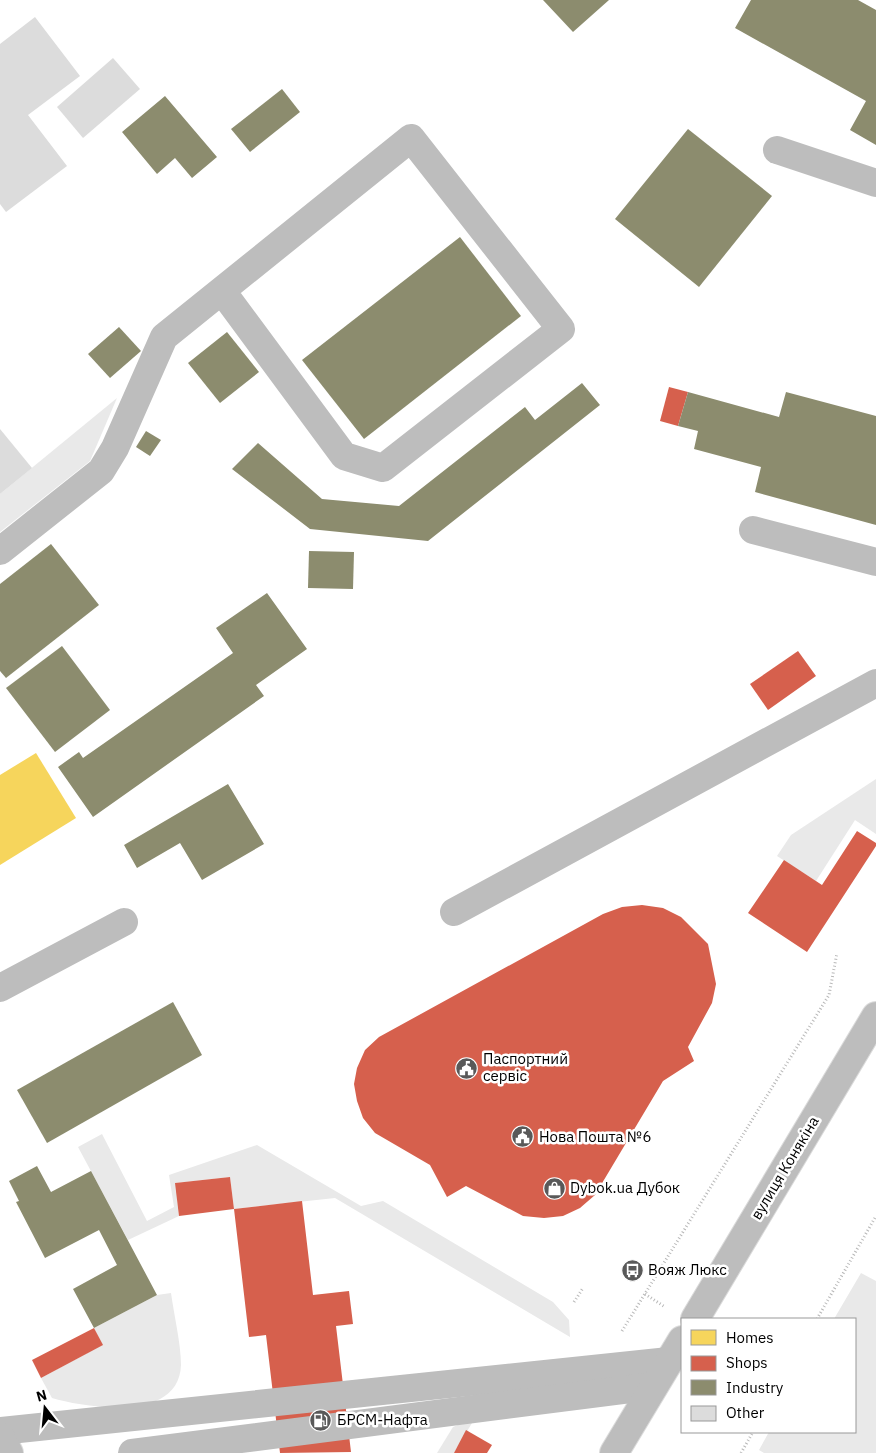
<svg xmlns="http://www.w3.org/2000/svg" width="876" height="1453" viewBox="0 0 876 1453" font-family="'IBM Plex Sans',sans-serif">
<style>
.green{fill:#e9e9e9}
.homes{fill:#f6d55c}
.shops{fill:#d6604d}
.industry{fill:#8c8c6e}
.building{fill:#dcdcdc}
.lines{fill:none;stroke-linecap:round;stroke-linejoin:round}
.major-casing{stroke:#dbdbdb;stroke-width:30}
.path{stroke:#b8b8b8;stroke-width:3;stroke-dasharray:1 2.5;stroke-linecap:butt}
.minor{stroke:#bdbdbd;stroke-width:28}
.major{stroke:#bdbdbd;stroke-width:28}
.labels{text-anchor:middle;stroke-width:5;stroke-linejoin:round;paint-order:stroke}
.poi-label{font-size:15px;fill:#000;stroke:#fff;text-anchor:start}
.street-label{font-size:15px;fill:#000;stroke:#fff}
</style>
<rect width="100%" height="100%" fill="#fff"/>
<g class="green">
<polygon points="117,398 90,461 0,532 0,494"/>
<polygon points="876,779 876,834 855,820 816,881 777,856 791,835"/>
<polygon points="102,1134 147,1221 174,1207 169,1175 257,1145 361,1206 383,1201 553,1302 569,1320 570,1337 335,1198 234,1209 230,1177 176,1183 179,1216 128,1240 78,1147"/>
<polygon points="861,1273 876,1281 876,1453 764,1453 759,1450 769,1432 855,1432 855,1319 834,1319"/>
<path d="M 171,1293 C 174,1315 181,1344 181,1365 C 179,1423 87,1408 52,1398 L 41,1378 L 102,1345 L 94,1328 L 157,1295 Z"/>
<polygon points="475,1418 454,1453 437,1453 453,1427"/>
</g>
<polygon class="homes" points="36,753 76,818 0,865 0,775"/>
<g class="shops">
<polygon points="669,387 688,392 678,426 660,421"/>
<polygon points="798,651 816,676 768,710 750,684"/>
<polygon points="857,831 876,843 876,846 807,952 748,913 784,860 822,885"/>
<polygon points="642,905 663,908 681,917 708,944 716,984 712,1003 688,1047 694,1061 663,1081 595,1195 580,1208 563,1216 544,1218 523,1216 466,1186 447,1197 430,1165 375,1133 363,1118 357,1101 354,1084 357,1068 365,1050 379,1037 603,914 622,907"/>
<polygon points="230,1177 234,1209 179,1216 175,1183"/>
<polygon points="302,1201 313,1295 349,1291 353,1324 336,1326 351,1452 280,1453 266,1335 249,1337 234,1209"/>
<polygon points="94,1328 103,1345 41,1378 32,1360"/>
<polygon points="466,1430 492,1445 487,1453 454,1453"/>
</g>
<g class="industry">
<polygon points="543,0 609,0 573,32"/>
<polygon points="751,0 858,0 876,10 876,145 850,130 866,101 735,28"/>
<polygon points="282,89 300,112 250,152 231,129"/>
<polygon points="165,96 217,157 192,178 175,158 157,174 122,132"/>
<polygon points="688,129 772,196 699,287 615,219"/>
<polygon points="460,237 521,316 364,439 302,360"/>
<polygon points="119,327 141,351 110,378 88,354"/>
<polygon points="227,332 259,372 220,403 188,363"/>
<polygon points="582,383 600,405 428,541 310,529 232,469 258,443 322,499 399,506 525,407 535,420"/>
<polygon points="688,392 779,417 786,392 876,416 876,525 755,492 761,467 694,449 698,431 678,426"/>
<polygon points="146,431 161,440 150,456 136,447"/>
<polygon points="51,544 99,605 6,678 0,671 0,584"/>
<polygon points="309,551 354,552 353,589 308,588"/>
<polygon points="267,593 307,649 256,685 264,696 93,817 58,767 79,752 83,758 233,653 216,628"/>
<polygon points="62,646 110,710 55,752 6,688"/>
<polygon points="228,784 264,844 202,880 180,843 137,868 124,845"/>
<polygon points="173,1002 202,1055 47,1143 17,1090"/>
<polygon points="37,1166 51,1192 91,1171 157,1295 94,1328 73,1289 117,1265 99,1230 45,1258 16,1202 19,1201 9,1181"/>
</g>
<g class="building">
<polygon points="35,17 80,76 28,115 67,166 6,212 0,204 0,44"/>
<polygon points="113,58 140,89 83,138 57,107"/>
<polygon points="0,429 32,468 0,494"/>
</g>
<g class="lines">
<defs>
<g id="major">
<polyline points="695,1319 876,1016"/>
<polyline points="0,1436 9,1453"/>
<polyline points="614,1453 682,1340"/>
</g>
</defs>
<use href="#major" class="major-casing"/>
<g class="path">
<polyline points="645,1294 665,1307"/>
<polyline points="574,1302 583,1288"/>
<polyline points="817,1319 876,1216"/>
<polyline points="622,1331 829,995 837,953"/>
<polyline points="741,1453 753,1432"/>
</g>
<g class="minor">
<polyline points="777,150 876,183"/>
<polyline points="753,530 876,562"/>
<polyline points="0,551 101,471 115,448 164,337 411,138 561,329 383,468 344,456 222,291"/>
<polyline points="454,912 876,683"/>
<polyline points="0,988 124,922"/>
<polyline points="0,1431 669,1361"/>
<polyline points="132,1453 654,1386"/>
</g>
<use href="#major" class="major"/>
</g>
<defs>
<symbol id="civic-disc" viewBox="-11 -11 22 22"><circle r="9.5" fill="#595959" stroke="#fff"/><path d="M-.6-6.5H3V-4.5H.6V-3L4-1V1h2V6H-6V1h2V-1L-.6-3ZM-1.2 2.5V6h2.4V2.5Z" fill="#fff"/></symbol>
<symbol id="shop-disc" viewBox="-11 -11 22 22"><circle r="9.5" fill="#595959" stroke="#fff"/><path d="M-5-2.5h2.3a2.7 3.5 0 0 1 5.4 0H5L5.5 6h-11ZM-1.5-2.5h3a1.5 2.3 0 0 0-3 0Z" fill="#fff"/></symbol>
<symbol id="bus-disc" viewBox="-11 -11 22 22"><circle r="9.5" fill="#595959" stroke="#fff"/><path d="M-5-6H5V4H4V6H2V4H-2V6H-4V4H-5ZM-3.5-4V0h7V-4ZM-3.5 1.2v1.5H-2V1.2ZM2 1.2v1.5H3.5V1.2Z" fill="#fff"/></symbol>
<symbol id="fuel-disc" viewBox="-11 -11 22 22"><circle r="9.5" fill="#595959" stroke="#fff"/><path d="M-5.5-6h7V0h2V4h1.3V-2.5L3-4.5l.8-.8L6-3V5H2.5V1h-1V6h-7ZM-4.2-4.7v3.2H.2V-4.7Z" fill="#fff"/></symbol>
</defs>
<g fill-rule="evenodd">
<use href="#civic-disc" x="454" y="1056" width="25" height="25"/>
<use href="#civic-disc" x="510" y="1124" width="25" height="25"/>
<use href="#shop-disc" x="542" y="1176" width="25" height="25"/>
<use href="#bus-disc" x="620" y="1258" width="25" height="25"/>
<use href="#fuel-disc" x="308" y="1408" width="25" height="25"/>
</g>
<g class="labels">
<g class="poi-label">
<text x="483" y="1064">Паспортний<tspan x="483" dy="17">сервіс</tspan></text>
<text x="539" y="1142">Нова Пошта №6</text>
<text x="570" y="1193">Dybok.ua Дубок</text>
<text x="648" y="1275">Вояж Люкс</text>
<text x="337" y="1425">БРСМ-Нафта</text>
</g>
<g class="street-label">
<text transform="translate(785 1168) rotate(-59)" y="5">вулиця Конякіна</text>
</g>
</g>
<rect x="681" y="1318" width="175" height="115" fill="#ffffff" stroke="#999999"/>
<rect x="691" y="1330" width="25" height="15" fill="#f6d55c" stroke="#999999"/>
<text x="726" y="1343" font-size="15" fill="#000000">Homes</text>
<rect x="691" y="1356" width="25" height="15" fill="#d6604d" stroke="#999999"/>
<text x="726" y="1368" font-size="15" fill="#000000">Shops</text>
<rect x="691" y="1380" width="25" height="15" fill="#8c8c6e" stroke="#999999"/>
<text x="726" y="1393" font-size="15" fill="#000000">Industry</text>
<rect x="691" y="1406" width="25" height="15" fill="#dcdcdc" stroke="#999999"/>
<text x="726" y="1418" font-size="15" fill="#000000">Other</text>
<g transform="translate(45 1408) rotate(344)" stroke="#ffffff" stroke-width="4" paint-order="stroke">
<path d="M0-4L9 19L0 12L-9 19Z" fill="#000000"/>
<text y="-8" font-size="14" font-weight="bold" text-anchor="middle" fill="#000000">N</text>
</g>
</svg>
